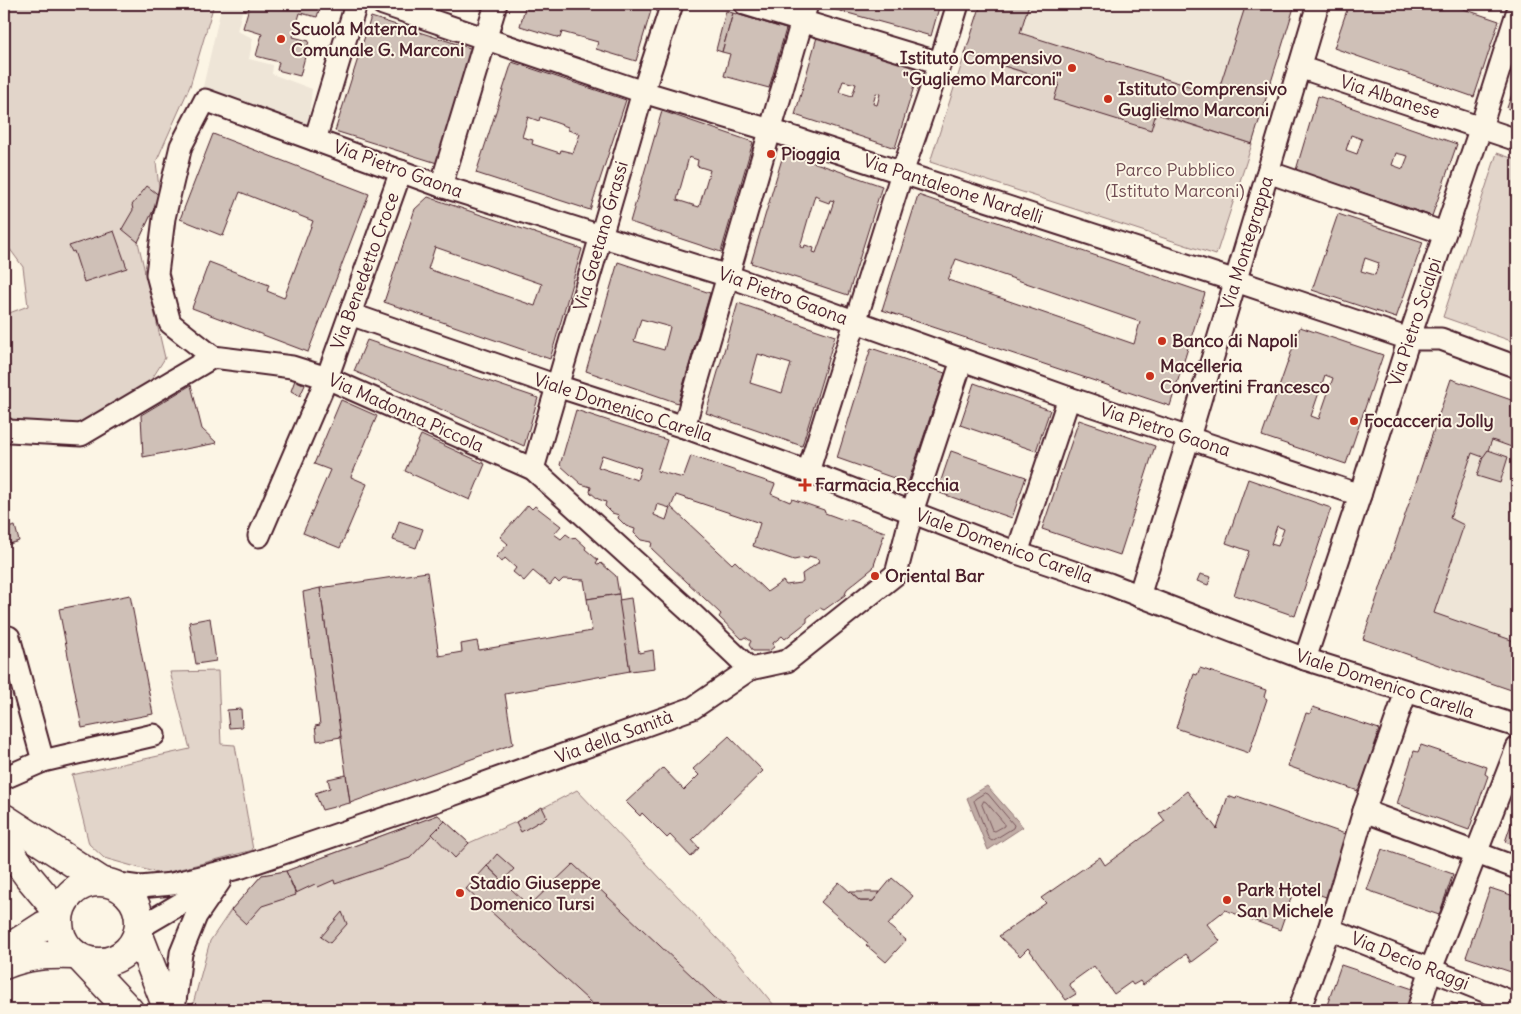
<svg xmlns="http://www.w3.org/2000/svg" width="1521" height="1014" viewBox="0 0 1521 1014" font-family="Delius,sans-serif">
<style>
.built{fill:#eee5d7}
.green{fill:#e2d5ca;stroke:#967a7a}
.water{fill:#c0aca5;stroke:#917474}
.lines{fill:none;stroke-linecap:round;stroke-linejoin:round}
.shore{stroke:#79575c;stroke-width:1}
.building{fill:#cfc0b7;stroke:#4a1f2b;fill-rule:evenodd}
.minor-casing{stroke:#4a1f2b;stroke-width:25}
.secondary-casing{stroke:#4a1f2b;stroke-width:31}
.primary-casing{stroke:#4a1f2b;stroke-width:31}
.minor{stroke:#fcf5e5;stroke-width:21}
.secondary{stroke:#fcf5e5;stroke-width:28}
.primary{stroke:#fcf5e5;stroke-width:28}
.poi-dot{fill:#c8321e;stroke:#fcf5e5;stroke-width:2}
.labels{text-anchor:middle;stroke-width:4;stroke-linejoin:round;paint-order:stroke}
.poi-label{font-size:18px;font-weight:bold;fill:#4a1f2b;stroke:#fcf5e5;text-anchor:start}
.street-label{font-size:18px;fill:#4a1f2b;stroke:#fcf5e5}
.park-label{font-size:18px;fill:#704c53;stroke:#fcf5e5}
</style>
<rect width="100%" height="100%" fill="#fcf5e5"/>
<filter id="ink" filterUnits="userSpaceOnUse"><feTurbulence type="fractalNoise" baseFrequency=".02" numOctaves="2"/><feDisplacementMap in="SourceGraphic" scale="10" xChannelSelector="R" yChannelSelector="G"/><feConvolveMatrix kernelMatrix="1 2 1 2 8 2 1 2 1" color-interpolation-filters="sRGB"/></filter>
<g filter="url(#ink)">
<g class="built">
<polygon points="222,4 244,4 237,31 253,38 249,59 273,65 272,74 312,89 308,126 202,91"/>
<polygon points="981,4 1295,4 1216,255 930,162"/>
<polygon points="1451,379 1517,402 1517,692 1363,639"/>
</g>
<g class="green">
<polygon points="4,4 214,4 190,86 156,162 160,196 138,242 165,358 138,401 81,435 4,425 4,315 28,306 23,267 4,241"/>
<polygon points="965,54 1252,144 1216,255 930,162"/>
<polygon points="1497,153 1517,160 1517,343 1443,317"/>
<polygon points="218,671 221,744 235,745 253,850 161,874 104,858 89,844 72,775 190,749 170,672"/>
<polygon points="577,790 732,954 778,1010 194,1010 193,1004 210,941 231,910 262,875 286,871 438,815 469,843 516,822"/>
</g>
<polygon class="water" points="987,786 1023,827 988,850 967,798"/>
<g class="lines">
<g class="shore">
<polygon points="985,793 988,794 1014,825 1013,828 992,841 989,839 974,801 975,799"/>
<polygon points="984,801 986,802 1004,823 1004,826 995,831 992,830 982,805"/>
</g>
</g>
<g class="building">
<polygon points="250,4 321,4 317,17 300,13 293,37 309,41 300,76 277,70 279,62 256,56 262,34 243,28"/>
<polygon points="464,4 485,4 484,10"/>
<polygon points="526,4 653,4 636,61 596,49 598,42 562,32 560,38 520,26"/>
<polygon points="827,4 940,4 931,36 826,7"/>
<polygon points="981,4 1029,4 1020,33 1217,95 1246,4 1295,4 1252,144 1156,113 1151,130 1054,100 1059,83 965,54"/>
<polygon points="1349,4 1449,4 1499,21 1474,97 1334,48"/>
<polygon points="726,11 733,13 722,52 716,50"/>
<polygon points="733,13 786,29 769,88 724,76 730,54 722,52"/>
<polygon points="371,17 473,49 437,163 335,131"/>
<path d="M 817,37 L 920,67 L 895,148 L 795,115 ZM 843,81 L 856,84 L 852,96 L 839,92 ZM 876,93 L 880,94 L 877,105 L 873,104 Z"/>
<path d="M 512,62 L 626,100 L 590,210 L 476,173 ZM 528,117 L 539,121 L 540,117 L 568,127 L 568,130 L 580,134 L 573,153 L 561,150 L 560,153 L 532,144 L 533,140 L 522,137 Z"/>
<polygon points="1517,80 1517,112 1507,108"/>
<path d="M 1318,96 L 1457,144 L 1432,216 L 1296,170 ZM 1351,135 L 1362,139 L 1357,154 L 1346,150 ZM 1396,153 L 1408,156 L 1403,169 L 1392,165 Z"/>
<path d="M 662,111 L 753,142 L 721,252 L 630,222 ZM 689,157 L 698,160 L 697,166 L 710,170 L 699,207 L 677,200 Z"/>
<polygon points="213,134 369,194 308,352 192,308 209,262 269,285 267,291 284,298 313,221 240,192 223,236 180,219"/>
<path d="M 784,152 L 882,186 L 848,295 L 751,263 ZM 815,195 L 819,197 L 818,199 L 829,203 L 830,200 L 834,201 L 816,253 L 813,252 L 814,248 L 805,245 L 804,248 L 800,247 Z"/>
<polygon points="147,186 160,196 138,242 122,229 133,210 132,205"/>
<path d="M 918,195 L 1205,293 L 1170,406 L 882,310 ZM 956,259 L 1140,322 L 1134,344 L 948,280 Z"/>
<path d="M 428,197 L 582,249 L 550,359 L 384,302 L 415,209 ZM 435,247 L 542,284 L 535,306 L 428,269 Z"/>
<path d="M 1338,214 L 1423,242 L 1396,318 L 1312,290 ZM 1365,258 L 1379,263 L 1375,275 L 1361,271 Z"/>
<polygon points="114,231 127,268 84,282 74,251 72,252 69,246"/>
<path d="M 618,262 L 710,293 L 678,403 L 586,371 ZM 641,319 L 670,327 L 664,350 L 634,341 Z"/>
<path d="M 738,303 L 835,336 L 802,446 L 706,413 ZM 758,354 L 791,364 L 782,393 L 750,383 Z"/>
<path d="M 1300,327 L 1383,355 L 1346,464 L 1262,436 ZM 1325,375 L 1333,378 L 1319,419 L 1311,416 Z"/>
<polygon points="367,340 538,398 524,446 354,371"/>
<polygon points="871,348 945,373 908,483 837,458"/>
<polygon points="1451,379 1517,402 1517,449 1492,440 1486,455 1483,457 1472,453 1450,518 1464,525 1434,613 1517,642 1517,692 1363,639"/>
<polygon points="295,380 305,385 300,396 291,391"/>
<polygon points="974,383 1050,410 1036,451 960,425"/>
<polygon points="191,385 202,429 217,443 143,457 141,415"/>
<polygon points="341,400 377,416 351,477 367,484 340,548 303,533 330,470 314,464"/>
<path d="M 576,410 L 667,440 L 657,471 L 683,478 L 691,456 L 775,484 L 771,494 L 790,502 L 792,499 L 824,510 L 825,513 L 844,520 L 847,519 L 885,532 L 873,568 L 847,589 L 845,595 L 824,610 L 820,608 L 807,618 L 807,622 L 785,639 L 782,636 L 773,643 L 774,647 L 769,651 L 753,651 L 749,645 L 751,641 L 745,637 L 742,639 L 719,617 L 721,614 L 652,549 L 651,547 L 652,542 L 641,540 L 634,533 L 635,529 L 626,526 L 618,518 L 619,515 L 612,513 L 605,506 L 606,502 L 598,499 L 590,492 L 591,487 L 581,484 L 560,465 ZM 602,455 L 641,468 L 637,480 L 598,467 ZM 676,495 L 760,523 L 753,546 L 794,560 L 803,558 L 808,559 L 809,556 L 819,559 L 818,563 L 802,574 L 803,581 L 800,583 L 786,585 L 783,581 L 767,592 L 735,561 L 732,564 L 671,507 ZM 657,504 L 670,508 L 666,520 L 654,515 Z"/>
<polygon points="1079,420 1155,446 1120,555 1042,529"/>
<polygon points="421,435 485,464 470,500 405,471"/>
<polygon points="1488,450 1508,457 1500,483 1477,476 1483,457"/>
<polygon points="951,451 1026,477 1012,518 937,492"/>
<path d="M 1248,479 L 1331,508 L 1295,616 L 1234,595 L 1249,551 L 1226,543 ZM 1277,526 L 1284,529 L 1278,546 L 1271,544 Z"/>
<polygon points="528,505 532,509 535,506 561,526 554,534 561,539 566,534 573,539 575,537 586,547 585,549 598,560 596,563 599,565 601,563 616,576 619,594 587,599 584,580 563,579 559,583 555,579 550,585 533,571 524,581 513,572 516,568 505,558 502,562 496,557 508,544 500,537"/>
<polygon points="399,521 423,529 416,548 393,540"/>
<polygon points="15,526 19,541 6,545 4,529"/>
<polygon points="427,572 439,656 462,652 461,644 477,641 479,650 592,631 587,599 619,594 630,671 505,694 513,744 350,803 320,588"/>
<polygon points="1200,574 1211,577 1208,585 1197,581"/>
<polygon points="320,588 341,737 317,741 315,726 320,725 303,592"/>
<polygon points="130,595 153,714 82,728 59,609"/>
<polygon points="631,598 639,653 653,650 655,668 630,671 619,600"/>
<polygon points="210,618 216,661 196,664 189,622"/>
<polygon points="1200,668 1266,690 1264,697 1267,699 1249,753 1176,728 1194,674 1197,675"/>
<polygon points="1313,707 1379,729 1377,736 1379,738 1361,792 1288,766 1306,713 1310,714"/>
<polygon points="241,709 242,727 229,728 227,710"/>
<polygon points="729,736 763,771 692,840 699,848 691,857 670,835 667,838 642,813 640,816 626,802 663,768 684,790 699,775 693,769"/>
<polygon points="1421,745 1487,767 1485,774 1488,776 1469,830 1397,804 1414,751 1418,752"/>
<polygon points="346,775 350,803 322,810 315,793 330,788 328,779"/>
<polygon points="1187,791 1217,829 1228,796 1236,799 1237,796 1348,835 1326,897 1295,886 1280,930 1225,910 1207,924 1220,941 1192,962 1186,954 1143,985 1140,981 1133,985 1131,982 1114,994 1094,966 1069,984 1076,994 1066,1000 1028,948 1020,956 999,936 1046,903 1041,898 1100,857 1105,865 1165,821 1159,813"/>
<polygon points="1517,806 1517,846 1505,842"/>
<polygon points="542,807 547,817 521,832 516,822"/>
<polygon points="438,815 445,821 410,858 335,884 334,880 318,887 315,884 296,893 286,871"/>
<polygon points="445,821 469,843 455,858 432,834"/>
<polygon points="1382,849 1453,874 1439,915 1367,890"/>
<polygon points="497,854 514,869 503,881 487,866"/>
<polygon points="573,864 728,1010 599,1010 466,889 487,866 529,906"/>
<polygon points="286,871 296,895 262,906 246,924 231,910 262,875"/>
<polygon points="892,878 913,896 888,925 906,940 886,962 866,945 868,943 821,902 839,882 860,901 873,901"/>
<polygon points="1490,888 1517,897 1517,974 1466,957"/>
<polygon points="850,892 880,892 873,901 860,901"/>
<polygon points="342,912 347,924 330,943 321,937"/>
<polygon points="1341,965 1413,989 1406,1010 1344,1010 1327,1005"/>
<polygon points="1450,1002 1475,1010 1447,1010"/>
</g>
<g class="lines">
<defs>
<g id="minor">
<polyline points="383,4 643,92 770,130 1236,281 1409,339 1441,339 1517,367"/>
<polyline points="745,4 940,63"/>
<polyline points="1299,67 1517,140"/>
<polyline points="315,140 356,4"/>
<polyline points="1268,172 1444,233"/>
<polyline points="441,186 496,4"/>
<polyline points="350,314 557,386 684,427 808,472 1017,553 1109,584 1305,659 1517,726"/>
<polyline points="213,357 170,323 157,274 164,218 181,146 205,100 441,186 728,276 1069,398 1360,495"/>
<polyline points="684,427 807,4"/>
<polyline points="4,428 9,431 81,435 213,357 292,367 327,378 533,469 687,609 750,669"/>
<polyline points="533,469 643,92 672,4"/>
<polyline points="808,472 902,173 940,63 958,4"/>
<polyline points="259,536 327,378 401,171"/>
<polyline points="1017,553 1069,398"/>
<polyline points="1139,596 1189,437 1318,4"/>
<polyline points="1305,659 1360,495 1409,339 1481,127 1517,13"/>
<polyline points="43,761 154,735"/>
<polyline points="4,778 43,761 9,637"/>
<polyline points="1364,811 1517,868"/>
<polyline points="111,883 140,887 172,884 242,867 438,800 693,708 750,669 787,661 896,574 912,512 962,360"/>
<polyline points="139,928 214,884"/>
<polyline points="1329,929 1517,1004"/>
<polyline points="174,1010 181,953 196,916 220,881"/>
<polyline points="1299,1010 1329,929 1364,811 1406,692"/>
<polyline points="1418,1010 1431,969 1517,748"/>
</g>
<g id="secondary">
<polyline points="4,951 43,926 58,920"/>
<path d="M 4,965 C 28,955 49,954 75,955"/>
</g>
<g id="primary">
<polyline points="4,818 101,881"/>
<polyline points="4,843 28,876 59,913"/>
<circle cx="99" cy="922" r="40"/>
<polyline points="138,933 168,1010"/>
<polyline points="81,959 129,1010"/>
</g>
</defs>
<use href="#minor" class="minor-casing"/>
<use href="#secondary" class="secondary-casing"/>
<use href="#primary" class="primary-casing"/>
<use href="#minor" class="minor"/>
<use href="#secondary" class="secondary"/>
<use href="#primary" class="primary"/>
</g>
</g>
<g class="poi-dot">
<circle cx="281" cy="39" r="5"/>
<circle cx="1072" cy="68" r="5"/>
<circle cx="1108" cy="99" r="5"/>
<circle cx="771" cy="154" r="5"/>
<circle cx="1162" cy="341" r="5"/>
<circle cx="1150" cy="376" r="5"/>
<circle cx="1354" cy="421" r="5"/>
<path d="M802.5 477.5h5v5h5v5h-5v5h-5v-5h-5v-5h5z"/>
<circle cx="875" cy="576" r="5"/>
<circle cx="460" cy="893" r="5"/>
<circle cx="1227" cy="900" r="5"/>
</g>
<g class="labels">
<g class="poi-label">
<text x="291" y="35">Scuola Materna<tspan x="291" dy="21">Comunale G. Marconi</tspan></text>
<text x="1062" y="64" text-anchor="end">Istituto Compensivo<tspan x="1062" dy="21">"Gugliemo Marconi"</tspan></text>
<text x="1118" y="95">Istituto Comprensivo<tspan x="1118" dy="21">Guglielmo Marconi</tspan></text>
<text x="781" y="160">Pioggia</text>
<text x="1172" y="347">Banco di Napoli</text>
<text x="1160" y="372">Macelleria<tspan x="1160" dy="21">Convertini Francesco</tspan></text>
<text x="1364" y="427">Focacceria Jolly</text>
<text x="815" y="491">Farmacia Recchia</text>
<text x="885" y="582">Oriental Bar</text>
<text x="470" y="889">Stadio Giuseppe<tspan x="470" dy="21">Domenico Tursi</tspan></text>
<text x="1237" y="896">Park Hotel<tspan x="1237" dy="21">San Michele</tspan></text>
</g>
<g class="street-label">
<text transform="translate(1390 97) rotate(18)" y="6">Via Albanese</text>
<text transform="translate(398 169) rotate(20)" y="6">Via Pietro Gaona</text>
<text transform="translate(953 189) rotate(18)" y="6">Via Pantaleone Nardelli</text>
<text transform="translate(601 236) rotate(-74)" y="6">Via Gaetano Grassi</text>
<text transform="translate(1247 243) rotate(-73)" y="6">Via Montegrappa</text>
<text transform="translate(365 271) rotate(-70)" y="6">Via Benedetto Croce</text>
<text transform="translate(783 296) rotate(20)" y="6">Via Pietro Gaona</text>
<text transform="translate(1415 322) rotate(-72)" y="6">Via Pietro Scialpi</text>
<text transform="translate(623 408) rotate(18)" y="6">Viale Domenico Carella</text>
<text transform="translate(406 413) rotate(24)" y="6">Via Madonna Piccola</text>
<text transform="translate(1165 430) rotate(18)" y="6">Via Pietro Gaona</text>
<text transform="translate(1004 546) rotate(20)" y="6">Viale Domenico Carella</text>
<text transform="translate(1385 684) rotate(18)" y="6">Viale Domenico Carella</text>
<text transform="translate(614 737) rotate(-20)" y="6">Via della Sanità</text>
<text transform="translate(1410 961) rotate(22)" y="6">Via Decio Raggi</text>
</g>
<g class="park-label">
<text x="1175" y="176">Parco Pubblico<tspan x="1175" dy="21">(Istituto Marconi)</tspan></text>
</g>
</g>
<rect width="1521" height="1014" fill="none" stroke="#fcf5e5" stroke-width="20"/>
<rect x="10" y="10" width="1501" height="994" fill="none" stroke="#4a1f2b" stroke-width="2" filter="url(#ink)"/>
</svg>
